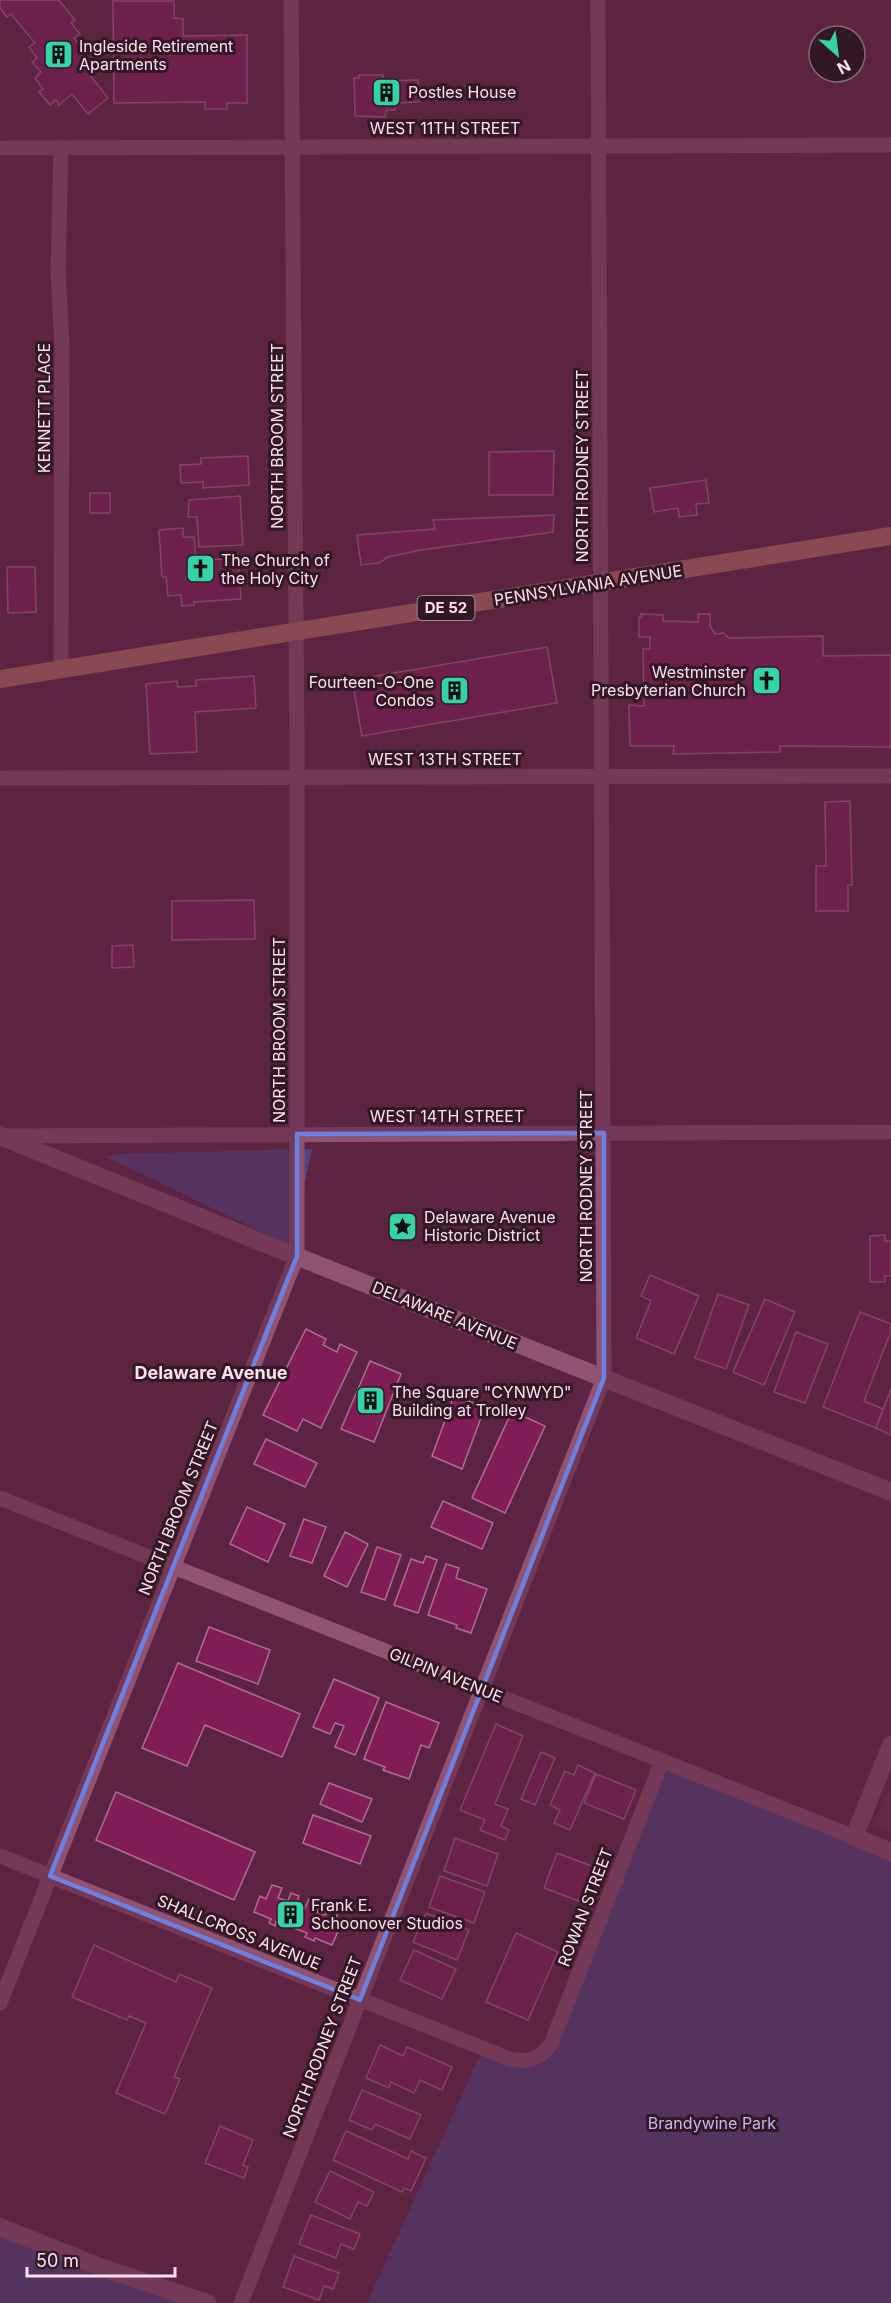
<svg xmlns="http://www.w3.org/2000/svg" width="891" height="2303" viewBox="0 0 891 2303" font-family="Inter,sans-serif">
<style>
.built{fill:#6b2b4e}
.green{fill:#4e4580}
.building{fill:#801c58;stroke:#ae6e8e;stroke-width:1.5}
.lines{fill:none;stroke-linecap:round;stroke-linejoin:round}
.street{stroke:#905372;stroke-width:15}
.secondary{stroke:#905372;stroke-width:18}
.primary{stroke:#bd7567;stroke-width:18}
.marked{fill:none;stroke:#6c81e0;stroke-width:4.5;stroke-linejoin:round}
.labels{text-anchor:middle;stroke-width:6;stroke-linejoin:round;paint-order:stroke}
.shield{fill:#321825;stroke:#c1a5b2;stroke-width:1.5}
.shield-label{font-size:15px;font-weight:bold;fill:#fee1ee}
.poi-label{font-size:16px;fill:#fee1ee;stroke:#321825;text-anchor:start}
.street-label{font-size:16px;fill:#fee1ee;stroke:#321825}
.park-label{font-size:16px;fill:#c0bbed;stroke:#321825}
.neighbourhood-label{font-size:18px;font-weight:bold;fill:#fee1ee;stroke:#321825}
</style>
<rect width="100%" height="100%" fill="#5c2442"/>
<polygon class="built" points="891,1785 891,1833 871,1825"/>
<g class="green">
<polygon points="312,1149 291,1246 104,1156 117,1154"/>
<polygon points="662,1761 891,1852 891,2303 367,2303 483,2049 510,2059 544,2054"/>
<polygon points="0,2228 207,2303 0,2303"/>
</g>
<g class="building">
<polygon points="0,0 59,0 75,20 71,23 80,34 74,38 84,50 80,53 90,65 85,69 108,98 88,114 72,94 59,105 56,100 50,105 39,92 43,89 35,78 41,72 32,62 37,58 29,47 35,43 11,14 7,17 0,8"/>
<polygon points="113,1 174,1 174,18 183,19 183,36 247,35 247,103 227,103 227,109 205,109 205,102 114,103"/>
<polygon points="359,75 383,75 384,81 418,80 419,102 395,103 395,110 386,110 385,117 355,116 354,78 359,78"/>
<polygon points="554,451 553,495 489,495 489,452"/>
<polygon points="248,456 249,485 203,488 203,482 181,483 180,465 201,464 201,458"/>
<polygon points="706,480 709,503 696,504 697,515 679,517 678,508 654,512 650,488"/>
<rect x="90" y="493" width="20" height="20"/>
<polygon points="240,496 243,545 199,547 197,517 188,517 189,500"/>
<polygon points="554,515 553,532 421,550 388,557 379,563 361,565 357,535 435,529 433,520"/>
<polygon points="183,528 183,537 194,537 196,561 238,558 241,599 194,602 194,605 182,606 181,595 168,596 166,577 162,577 159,530"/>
<polygon points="7,567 35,567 36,612 8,613"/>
<polygon points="641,614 663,615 663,621 698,622 698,614 710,614 710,626 715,634 724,633 729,638 823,636 823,656 891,655 891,747 780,746 780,752 673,754 674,746 630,746 629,705 644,706 643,649 650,649 650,637 639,637 639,617 642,617"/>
<polygon points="547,647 557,703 362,736 352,680"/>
<polygon points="254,676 256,708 195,712 197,752 150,754 146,684 177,681 178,687 196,686 196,680"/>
<polygon points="850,801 852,885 848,885 848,911 816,911 816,866 826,866 825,802"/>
<polygon points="254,900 255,939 172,940 172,901"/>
<polygon points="133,945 134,967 112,968 112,946"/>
<polygon points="885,1235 885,1241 891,1241 891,1276 885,1276 885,1282 870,1282 870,1236"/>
<polygon points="650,1275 699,1296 674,1354 636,1338 651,1301 641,1296"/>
<polygon points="718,1294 749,1305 726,1369 695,1358"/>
<polygon points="765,1299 795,1312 764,1385 733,1372"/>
<polygon points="860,1312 891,1324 891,1331 864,1401 883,1409 876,1428 823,1407"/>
<polygon points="306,1329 326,1339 323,1345 337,1352 340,1344 357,1352 321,1428 303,1419 297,1431 263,1415"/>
<polygon points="796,1332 828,1344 805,1403 774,1392"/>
<polygon points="370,1361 401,1374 374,1442 341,1429"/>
<polygon points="891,1389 891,1435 876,1428"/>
<polygon points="454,1396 485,1407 462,1469 432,1456"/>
<polygon points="512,1411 545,1426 505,1513 472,1498"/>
<polygon points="266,1439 317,1463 305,1487 254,1464"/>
<polygon points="443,1501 493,1523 482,1549 431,1527"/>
<polygon points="247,1507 285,1524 268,1562 230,1544"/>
<polygon points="304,1519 326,1527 312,1563 290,1556"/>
<polygon points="345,1532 368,1544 347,1587 324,1576"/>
<polygon points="377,1547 401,1555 385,1600 361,1592"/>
<polygon points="426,1556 437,1560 418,1613 394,1605 411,1559 423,1563"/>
<polygon points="446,1564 459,1568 456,1578 487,1589 471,1633 456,1628 457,1625 428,1615"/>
<polygon points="209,1627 270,1650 258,1684 196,1661"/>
<polygon points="178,1663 300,1714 282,1757 205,1725 187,1766 142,1748"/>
<polygon points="334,1679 379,1698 355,1755 335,1747 344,1726 335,1723 330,1734 313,1727"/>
<polygon points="386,1702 439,1723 429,1748 421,1745 409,1779 383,1770 385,1767 364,1759"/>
<polygon points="496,1724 523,1736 495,1804 508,1809 501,1826 509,1830 505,1840 480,1830 485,1820 460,1810"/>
<polygon points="541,1752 555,1758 535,1805 521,1799"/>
<polygon points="578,1765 595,1773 570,1830 554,1823 560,1810 550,1805 565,1771 574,1775"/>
<polygon points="596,1774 636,1790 624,1819 584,1803"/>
<polygon points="329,1783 372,1799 362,1822 320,1804"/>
<polygon points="116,1792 255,1852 234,1900 96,1840"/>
<polygon points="313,1815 371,1836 360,1864 303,1843"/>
<polygon points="455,1838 498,1854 487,1886 444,1871"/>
<polygon points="557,1853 597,1868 584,1903 544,1888"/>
<polygon points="440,1876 485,1892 474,1923 429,1907"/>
<polygon points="272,1885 282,1888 278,1898 288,1901 291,1893 299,1896 295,1907 304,1910 309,1899 320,1904 317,1912 325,1915 329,1906 339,1910 335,1921 341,1924 332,1945 315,1938 314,1941 305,1937 307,1933 276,1921 275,1926 269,1923 271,1919 254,1912 260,1896 266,1899"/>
<polygon points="426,1913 469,1930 457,1960 413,1942"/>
<polygon points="516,1933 558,1952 528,2020 486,2002"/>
<polygon points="94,1945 176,1982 179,1974 212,1988 174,2077 180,2079 165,2114 116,2093 146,2023 129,2016 127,2020 72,1997"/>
<polygon points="414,1950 456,1969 442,1999 400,1980"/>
<polygon points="380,2045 403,2056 407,2047 452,2067 442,2090 420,2080 414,2093 391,2082 389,2088 366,2078"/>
<polygon points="362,2090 421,2115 410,2139 375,2124 372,2130 349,2120"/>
<polygon points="220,2126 253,2140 243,2165 248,2167 244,2178 205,2163"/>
<polygon points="346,2131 408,2159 411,2151 426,2158 411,2191 404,2188 402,2192 333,2160"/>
<polygon points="330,2171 374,2192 367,2206 358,2202 350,2219 315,2202"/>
<polygon points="311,2215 360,2234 354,2249 341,2244 336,2258 299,2244"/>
<polygon points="294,2256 339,2273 333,2289 324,2286 319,2300 283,2287"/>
</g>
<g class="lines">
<g class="street">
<polyline points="0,148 891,145"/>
<polyline points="61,669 62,345 58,272 61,148"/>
<polyline points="0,778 891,776"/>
<polyline points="6,1136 891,1132"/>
<polyline points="0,1498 854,1837"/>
<path d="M 0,1856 L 510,2059 C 528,2063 541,2058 551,2044 L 662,1761"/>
<polyline points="0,2003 297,1256 297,745 291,0"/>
<polyline points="241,2303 604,1378 598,0"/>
</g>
<g class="secondary">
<polyline points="0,1136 273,1247 891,1492"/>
<polyline points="891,1745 854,1837 891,1852"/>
<polyline points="0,2227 100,2267 207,2303"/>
</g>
<polyline class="primary" points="0,679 891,536"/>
</g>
<path d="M0 0H891V2303H0ZM 604,1133 L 604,1378 L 360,2000 L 50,1876 L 297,1256 L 297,1134 Z" fill="#5c2442" fill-opacity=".55" fill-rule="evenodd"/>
<path class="marked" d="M 604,1133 L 604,1378 L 360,2000 L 50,1876 L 297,1256 L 297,1134 Z"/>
<defs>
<symbol id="building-square" viewBox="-11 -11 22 22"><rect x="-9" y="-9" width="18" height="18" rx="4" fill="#35d4a7" stroke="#321825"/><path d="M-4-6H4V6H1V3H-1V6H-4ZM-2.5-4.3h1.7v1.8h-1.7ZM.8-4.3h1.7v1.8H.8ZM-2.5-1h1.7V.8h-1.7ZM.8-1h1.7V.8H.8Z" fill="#111"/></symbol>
<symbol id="church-square" viewBox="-11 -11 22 22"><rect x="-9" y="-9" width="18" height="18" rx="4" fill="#35d4a7" stroke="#321825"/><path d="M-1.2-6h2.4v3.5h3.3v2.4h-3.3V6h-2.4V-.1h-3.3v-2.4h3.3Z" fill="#111"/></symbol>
<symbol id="sight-square" viewBox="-11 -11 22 22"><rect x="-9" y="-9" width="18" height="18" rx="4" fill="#35d4a7" stroke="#321825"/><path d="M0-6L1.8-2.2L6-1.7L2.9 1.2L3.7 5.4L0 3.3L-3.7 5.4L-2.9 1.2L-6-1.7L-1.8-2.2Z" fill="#111"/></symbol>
</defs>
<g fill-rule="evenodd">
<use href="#building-square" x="42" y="38" width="33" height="33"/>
<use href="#building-square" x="370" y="76" width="33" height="33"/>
<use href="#church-square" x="184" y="552" width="33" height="33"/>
<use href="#church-square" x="750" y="664" width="33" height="33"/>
<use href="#building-square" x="438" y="674" width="33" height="33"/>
<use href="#sight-square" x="386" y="1210" width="33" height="33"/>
<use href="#building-square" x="354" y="1384" width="33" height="33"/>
<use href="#building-square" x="274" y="1898" width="33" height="33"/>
</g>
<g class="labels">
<rect class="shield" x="417.5" y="596" width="57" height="24" rx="4.5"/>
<g class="shield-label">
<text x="446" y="613">DE 52</text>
</g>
<g class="poi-label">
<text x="79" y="52">Ingleside Retirement<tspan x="79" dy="18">Apartments</tspan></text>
<text x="408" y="98">Postles House</text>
<text x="221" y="566">The Church of<tspan x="221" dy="18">the Holy City</tspan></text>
<text x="746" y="678" text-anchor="end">Westminster<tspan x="746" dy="18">Presbyterian Church</tspan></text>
<text x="434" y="688" text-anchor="end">Fourteen-O-One<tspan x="434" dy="18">Condos</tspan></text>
<text x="424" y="1223">Delaware Avenue<tspan x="424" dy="18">Historic District</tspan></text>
<text x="392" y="1398">The Square "CYNWYD"<tspan x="392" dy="18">Building at Trolley</tspan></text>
<text x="311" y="1911">Frank E.<tspan x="311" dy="18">Schoonover Studios</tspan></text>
</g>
<g class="street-label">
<text x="445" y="134">WEST 11TH STREET</text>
<text transform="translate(44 408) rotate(-90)" y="6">KENNETT PLACE</text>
<text transform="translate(277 436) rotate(-90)" y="6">NORTH BROOM STREET</text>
<text transform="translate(582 466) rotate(-90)" y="6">NORTH RODNEY STREET</text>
<text transform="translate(588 585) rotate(-9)" y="6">PENNSYLVANIA AVENUE</text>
<text x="445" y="765">WEST 13TH STREET</text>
<text transform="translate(279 1030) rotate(-90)" y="6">NORTH BROOM STREET</text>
<text x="447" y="1122">WEST 14TH STREET</text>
<text transform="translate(586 1186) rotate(-90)" y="6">NORTH RODNEY STREET</text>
<text transform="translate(445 1315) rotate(22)" y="6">DELAWARE AVENUE</text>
<text transform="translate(178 1508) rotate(-68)" y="6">NORTH BROOM STREET</text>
<text transform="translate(446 1675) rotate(22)" y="6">GILPIN AVENUE</text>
<text transform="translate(585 1907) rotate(-69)" y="6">ROWAN STREET</text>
<text transform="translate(239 1932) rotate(22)" y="6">SHALLCROSS AVENUE</text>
<text transform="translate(322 2047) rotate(-69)" y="6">NORTH RODNEY STREET</text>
</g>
<g class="park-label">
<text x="712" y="2129">Brandywine Park</text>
</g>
<g class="neighbourhood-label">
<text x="211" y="1379">Delaware Avenue</text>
</g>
</g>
<g transform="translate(837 54) rotate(152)"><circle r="28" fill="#321825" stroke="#846875" stroke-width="1.5"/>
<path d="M0-4.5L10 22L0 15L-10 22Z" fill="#35d4a7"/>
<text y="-9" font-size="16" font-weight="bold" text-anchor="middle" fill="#fee1ee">N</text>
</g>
<path d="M27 2267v9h148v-9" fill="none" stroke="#fee1ee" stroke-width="3"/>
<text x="36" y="2267" font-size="18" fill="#fee1ee" stroke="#321825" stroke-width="4.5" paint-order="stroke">50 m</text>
</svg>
